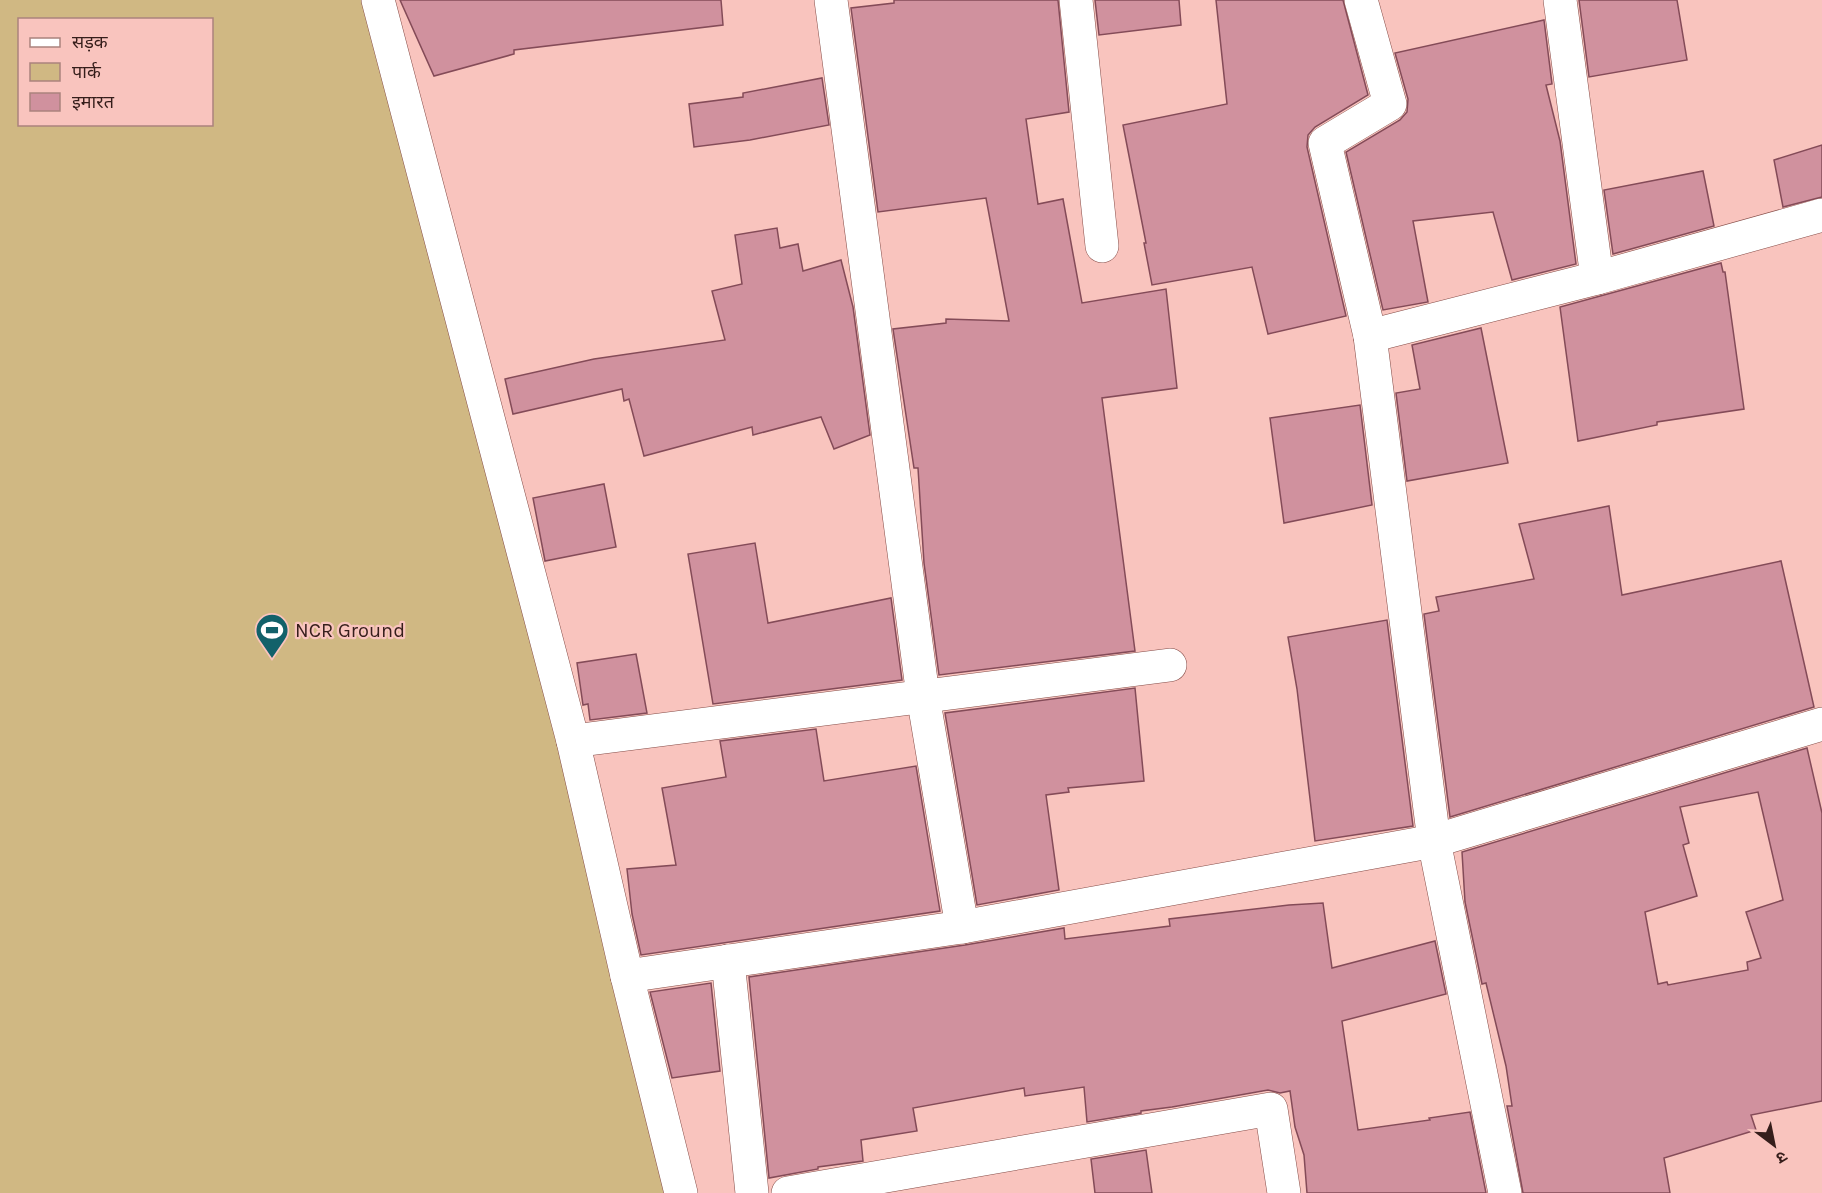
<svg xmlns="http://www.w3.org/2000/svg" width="1822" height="1193" viewBox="0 0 1822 1193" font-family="Karla,'Noto Sans Devanagari',sans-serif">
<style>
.green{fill:#d0b883;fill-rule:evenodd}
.building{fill:#d0919e;stroke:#844b58;stroke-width:1.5;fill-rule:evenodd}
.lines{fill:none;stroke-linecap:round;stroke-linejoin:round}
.minor-casing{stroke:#854c47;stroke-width:34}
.minor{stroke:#fff;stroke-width:33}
.labels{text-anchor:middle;stroke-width:4.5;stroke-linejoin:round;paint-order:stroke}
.poi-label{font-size:20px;fill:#361e1b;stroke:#f9c4be;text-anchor:start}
</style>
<rect width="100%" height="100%" fill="#f9c4be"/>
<path class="green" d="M 0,0 L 392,0 L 666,1193 L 0,1193 ZM 20,20 L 212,20 L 212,124 L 20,124 Z"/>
<g class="building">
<polygon points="400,0 721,0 723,25 514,50 514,54 434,76"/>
<polygon points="894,0 1058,0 1069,112 1026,119 1038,204 1063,199 1082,303 1166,289 1177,388 1102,398 1135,651 939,675 924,563 918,468 914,468 893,329 946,323 946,319 1009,321 986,198 878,212 851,8 894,3"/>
<polygon points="1095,0 1179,0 1181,25 1099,35"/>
<polygon points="1216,0 1343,0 1368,95 1315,127 1308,135 1307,147 1346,316 1268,334 1252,267 1152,285 1144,243 1146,243 1123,125 1227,104"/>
<polygon points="1579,0 1677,0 1687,60 1589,77"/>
<polygon points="1544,20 1552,84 1546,85 1560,141 1576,264 1512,280 1493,212 1413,221 1428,302 1383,310 1346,152 1400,120 1407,112 1408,99 1395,53"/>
<polygon points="822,78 829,125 750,140 694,147 689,104 743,97 743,93"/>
<polygon points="1822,145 1822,197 1783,207 1774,160"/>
<polygon points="1703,171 1714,226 1613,254 1604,190"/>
<polygon points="777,228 780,248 798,244 803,271 841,260 853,307 870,435 834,449 821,417 753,435 752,427 644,456 629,399 624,401 622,389 513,414 505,379 594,359 725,340 712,291 742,284 735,235"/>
<polygon points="1721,263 1723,272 1725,272 1744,409 1657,422 1657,425 1578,441 1560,307"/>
<polygon points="1481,328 1508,463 1407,481 1396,393 1420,389 1412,345"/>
<polygon points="1360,405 1372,505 1284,523 1270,418"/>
<polygon points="604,484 616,547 545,561 533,498"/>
<polygon points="1609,506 1622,595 1781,561 1814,707 1450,817 1424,614 1439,611 1436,597 1534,579 1519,524"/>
<polygon points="755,543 768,623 891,598 902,680 713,704 688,554"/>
<polygon points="1387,620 1413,826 1315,841 1297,689 1288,637"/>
<polygon points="636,654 647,713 590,720 588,704 583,705 577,663"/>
<polygon points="1135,688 1144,781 1068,788 1069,792 1046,795 1059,890 977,905 945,713"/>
<polygon points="816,729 824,781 916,766 940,911 641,955 632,914 627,869 676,865 662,788 726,777 720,741"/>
<path d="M 1807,748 L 1822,813 L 1822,1101 L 1751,1115 L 1756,1130 L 1664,1158 L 1670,1193 L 1523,1193 L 1507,1106 L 1512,1106 L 1506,1066 L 1486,983 L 1482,984 L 1465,902 L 1462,852 ZM 1758,792 L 1783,900 L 1746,912 L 1761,958 L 1747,962 L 1748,970 L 1668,985 L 1667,982 L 1658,984 L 1645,912 L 1697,896 L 1683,845 L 1689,843 L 1680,807 Z"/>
<polygon points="1323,903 1332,968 1435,941 1446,994 1342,1021 1358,1130 1430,1120 1429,1118 1470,1112 1486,1193 1307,1193 1304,1155 1295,1127 1290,1091 1280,1093 1268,1090 1172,1107 1141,1111 1141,1113 1087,1122 1084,1087 1025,1096 1024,1088 913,1108 917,1131 861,1140 863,1161 818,1167 818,1169 769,1178 749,977 965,945 1064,928 1065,939 1170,926 1169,919 1289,905"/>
<polygon points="711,983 720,1071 672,1078 650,992"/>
<polygon points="1146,1150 1152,1193 1095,1193 1091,1159"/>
</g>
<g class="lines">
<defs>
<g id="minor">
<polyline points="378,0 573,741 627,976 681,1193"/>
<polyline points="831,0 923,696 962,927"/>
<polyline points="1076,0 1102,246"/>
<polyline points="1361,0 1390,104 1325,143 1370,336 1434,841 1505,1193"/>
<polyline points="1560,0 1597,278"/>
<polyline points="1370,336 1597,278 1822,215"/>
<polyline points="573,741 1170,665"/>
<polyline points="728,961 752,1193"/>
<polyline points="627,976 962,927 1434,841 1822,724"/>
<polyline points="788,1193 1271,1109 1284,1193"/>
</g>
</defs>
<use href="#minor" class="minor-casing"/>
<use href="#minor" class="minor"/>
</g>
<defs>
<symbol id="stadium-pin" viewBox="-11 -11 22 30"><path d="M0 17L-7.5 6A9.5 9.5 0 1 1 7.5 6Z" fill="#12616a" stroke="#f9c4be"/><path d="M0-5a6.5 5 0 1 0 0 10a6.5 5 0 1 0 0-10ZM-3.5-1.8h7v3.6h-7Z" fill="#fff"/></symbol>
</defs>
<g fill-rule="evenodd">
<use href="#stadium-pin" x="253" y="611" width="38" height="52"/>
</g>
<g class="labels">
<g class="poi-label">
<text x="295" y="637">NCR Ground</text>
</g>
</g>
<rect x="18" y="18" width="195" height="108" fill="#f9c4be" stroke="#ab827d" stroke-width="1.5"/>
<rect x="30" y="38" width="30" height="9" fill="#ffffff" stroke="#ab827d" stroke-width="1.5"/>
<text x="72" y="48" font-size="18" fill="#361e1b">सड़क</text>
<rect x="30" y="63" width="30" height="18" fill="#d0b883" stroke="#ab827d" stroke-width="1.5"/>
<text x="72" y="78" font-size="18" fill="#361e1b">पार्क</text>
<rect x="30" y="93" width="30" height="18" fill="#d0919e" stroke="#ab827d" stroke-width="1.5"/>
<text x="72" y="108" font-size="18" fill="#361e1b">इमारत</text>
<g transform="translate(1774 1145) rotate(148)" stroke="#f9c4be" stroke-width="4.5" paint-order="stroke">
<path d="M0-4.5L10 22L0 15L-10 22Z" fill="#361e1b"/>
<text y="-9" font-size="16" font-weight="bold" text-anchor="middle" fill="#361e1b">उ</text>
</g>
</svg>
